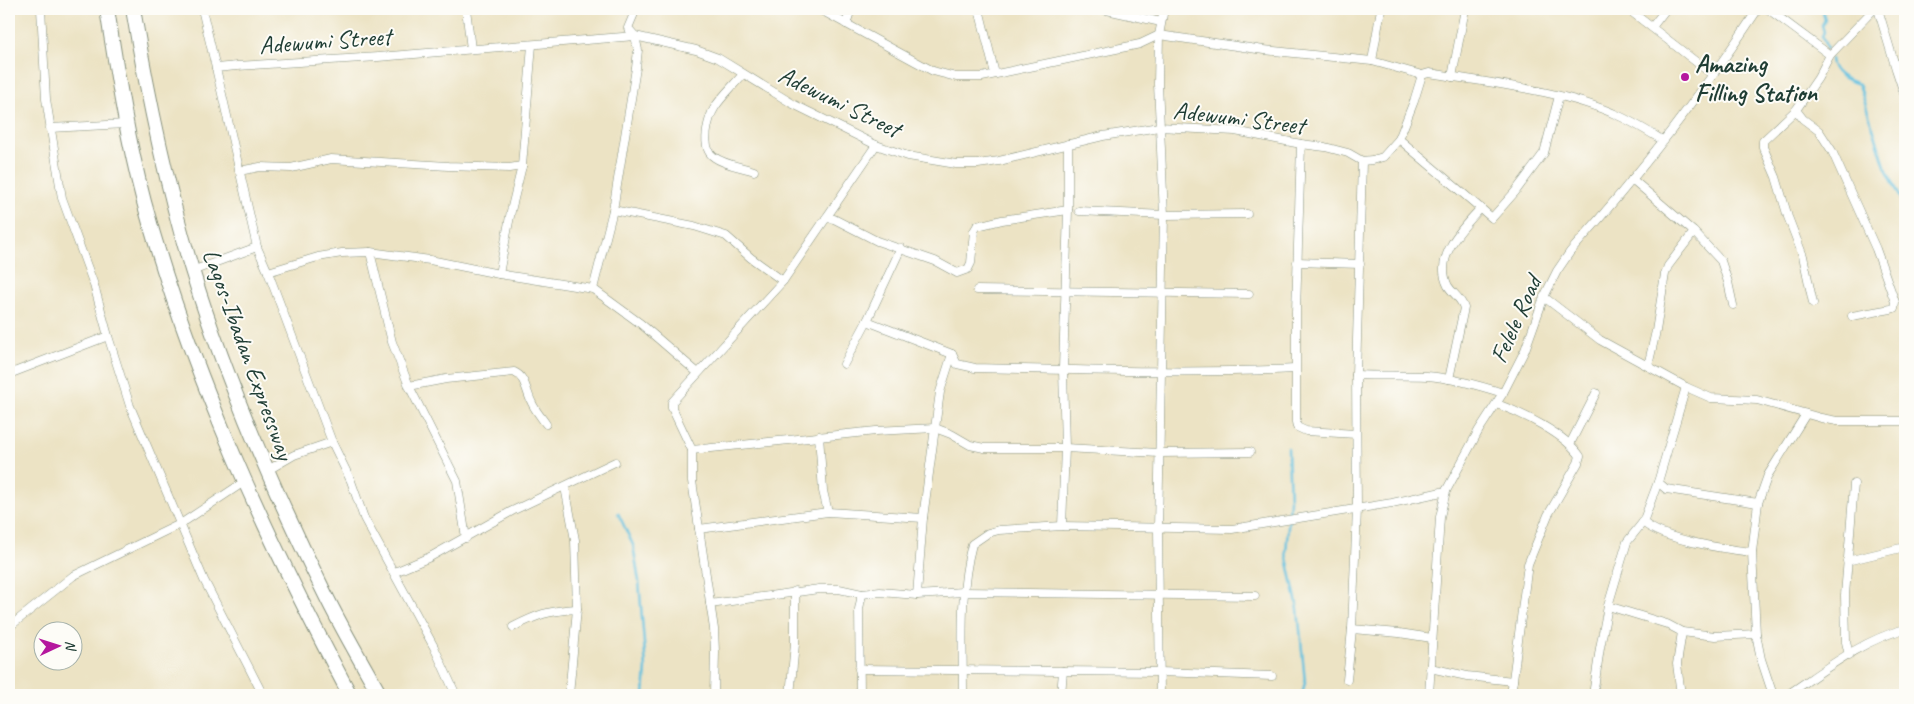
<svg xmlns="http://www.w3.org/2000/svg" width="1914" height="704" viewBox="0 0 1914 704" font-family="Caveat,sans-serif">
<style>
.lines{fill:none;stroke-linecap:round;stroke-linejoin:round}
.stream{stroke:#60c0df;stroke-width:2.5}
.minor-casing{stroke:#86907c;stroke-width:9}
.motorway-casing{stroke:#86907c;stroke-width:16}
.minor{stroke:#fff;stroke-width:8}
.motorway{stroke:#fff;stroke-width:14}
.poi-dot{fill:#b5179e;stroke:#fdfcf7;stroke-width:2}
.labels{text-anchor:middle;stroke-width:4;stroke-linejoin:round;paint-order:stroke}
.street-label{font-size:25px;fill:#1f3d34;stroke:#fdfcf7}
.poi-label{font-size:25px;font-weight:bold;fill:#1f3d34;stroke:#fdfcf7;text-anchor:start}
</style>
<rect width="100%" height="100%" fill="#fdfcf7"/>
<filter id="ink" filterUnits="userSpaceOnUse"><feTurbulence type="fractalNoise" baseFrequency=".02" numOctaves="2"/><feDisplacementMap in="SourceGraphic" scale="10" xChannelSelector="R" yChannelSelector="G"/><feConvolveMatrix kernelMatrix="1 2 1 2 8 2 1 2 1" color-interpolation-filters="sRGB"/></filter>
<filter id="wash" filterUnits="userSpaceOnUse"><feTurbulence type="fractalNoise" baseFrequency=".0096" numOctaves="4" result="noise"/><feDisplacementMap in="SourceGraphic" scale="20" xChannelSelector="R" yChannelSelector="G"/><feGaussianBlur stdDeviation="1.12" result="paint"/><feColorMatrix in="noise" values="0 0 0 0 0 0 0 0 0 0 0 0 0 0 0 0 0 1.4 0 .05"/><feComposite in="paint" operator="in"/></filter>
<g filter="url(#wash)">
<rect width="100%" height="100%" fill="#ece3c4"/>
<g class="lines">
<g class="stream">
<polyline points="1822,9 1825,20 1822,25 1824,32 1822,36 1827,49"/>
<path d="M 1831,59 C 1832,74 1846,80 1859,84 L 1885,166 L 1905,207"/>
<polyline points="1288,448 1290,501 1286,553 1298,609 1305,682 1302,695"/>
<polyline points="618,513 633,545 639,581 646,668 644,695"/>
</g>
</g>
</g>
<g filter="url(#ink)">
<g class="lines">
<defs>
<g id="minor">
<polyline points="41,9 46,99 62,198 94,285 108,336 130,406 204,580 263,695"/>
<polyline points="202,9 216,68"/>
<polyline points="466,9 471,49"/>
<polyline points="819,9 933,71 956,77 982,77 1140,44 1159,35 1264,50 1372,61 1422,75"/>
<polyline points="979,9 995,74"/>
<polyline points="1102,9 1161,22"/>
<polyline points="1628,9 1713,75"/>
<polyline points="1768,9 1830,55"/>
<polyline points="1878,9 1896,69 1905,96"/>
<polyline points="846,24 851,9"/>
<polyline points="1652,27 1666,9"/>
<polyline points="1372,61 1381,9"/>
<path d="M 743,74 C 734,85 723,95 715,107 C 708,118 700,148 714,157 C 725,165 742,167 754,171"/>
<polyline points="1452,77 1465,9"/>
<polyline points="1796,110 1803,119 1819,131 1832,151 1876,249 1895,302 1894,308 1891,309 1852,316"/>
<polyline points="50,128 126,124"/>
<polyline points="1399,139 1492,218 1515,192 1544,153 1559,96"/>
<polyline points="1301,144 1296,312 1296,422 1297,427 1306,431 1356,434"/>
<polyline points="239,171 260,167 291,168 331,159 448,166 509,168 522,166"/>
<polyline points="1632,179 1694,232 1721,261 1728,282 1733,305"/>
<polyline points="613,210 694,226 726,236 751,258 783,281"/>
<polyline points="1079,211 1164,215 1247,214"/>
<polyline points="826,218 834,219 877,241 935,261 957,273 968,269 971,263 974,231 977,226 1002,220 1068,210"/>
<polyline points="257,247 268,272 332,442 351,481 364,518 434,647 456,695"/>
<polyline points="370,252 392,342 409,386 457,481 466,538"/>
<polyline points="1297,262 1360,264"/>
<path d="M 192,271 L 257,247 L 216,68 L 237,66 L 378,57 L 635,36 L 696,50 L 718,58 L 793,104 L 876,145 L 908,156 L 956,164 L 978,164 L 999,161 L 1103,136 L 1159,127 L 1235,131 L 1301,144 L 1325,147 L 1348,153 L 1362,161 L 1372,160 L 1383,157 L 1399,139 L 1414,101 L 1422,75 L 1429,73 C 1489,83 1562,90 1617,115 C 1633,122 1649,132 1664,141"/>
<polyline points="268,272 318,257 342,253 370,252 430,260 499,274 593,289 641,324 698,373"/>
<polyline points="499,274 511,211 522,166 532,45"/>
<polyline points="593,289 613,210 636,68 638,50 635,36 628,28 636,9"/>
<polyline points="977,290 1249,294"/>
<polyline points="1544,297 1600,340 1686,387 1711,398 1757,400 1821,418 1837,421 1905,421"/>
<polyline points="1813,303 1803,256 1788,217 1776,177 1763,147 1763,141 1796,110 1818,78 1830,55 1874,9"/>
<path d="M 867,321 L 952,354 L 957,364 L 975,368 C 1082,370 1188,374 1295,369"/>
<polyline points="844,364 867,321 901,248"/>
<polyline points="1648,366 1656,331 1665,274 1668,266 1694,232"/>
<polyline points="9,374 108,336"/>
<path d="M 1356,375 C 1380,376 1404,375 1427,376 C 1453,378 1478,385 1503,393"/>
<path d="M 1449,379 L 1464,308 C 1461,298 1453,294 1448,286 C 1433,257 1463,227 1481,208"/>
<path d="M 409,386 L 446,379 L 514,372 C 526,377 526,392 532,403 C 535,410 541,417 546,424"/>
<path d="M 1497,404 C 1522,413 1565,434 1580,456 L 1578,463 L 1548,515 L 1528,564 L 1511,695"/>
<polyline points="819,436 823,491 828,512"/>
<polyline points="1570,444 1596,393"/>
<polyline points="692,450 876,431 935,428 951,434 970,445 984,448 1065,448 1159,453 1250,452"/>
<polyline points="268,470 294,455 332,442"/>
<polyline points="1658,482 1666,489 1673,490 1758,503"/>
<polyline points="565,487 575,540 577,609 569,695"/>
<path d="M 1643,522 C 1662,540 1725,549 1752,552"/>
<polyline points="1062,526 1065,448 1063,369 1068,210 1068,144"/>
<polyline points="699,529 828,512 923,518"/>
<polyline points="1847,561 1905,547"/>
<polyline points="395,572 430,557 512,511 615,462"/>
<polyline points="917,595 923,518 935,428 940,392 952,354"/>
<polyline points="710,604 819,589 839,589 862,594 880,592 917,595 963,592 1255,596"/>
<polyline points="1608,606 1667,624 1682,632 1715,636 1756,634"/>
<polyline points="9,627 73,576 182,523 244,482"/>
<path d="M 513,627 C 539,614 547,611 577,609"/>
<polyline points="1352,629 1399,633 1432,638"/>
<polyline points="1849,655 1846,642 1845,595 1854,484"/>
<polyline points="1430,668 1467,676 1513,681"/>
<polyline points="859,669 1160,672 1272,676"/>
<polyline points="1347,680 1352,629 1357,509 1356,375 1362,161"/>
<polyline points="714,695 715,652 714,629 692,481 692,450 672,408 672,402 783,281 876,145"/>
<polyline points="790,695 795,644 795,591"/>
<polyline points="860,695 859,609 862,594"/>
<path d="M 963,695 C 963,645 959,593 972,544 L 988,533 L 999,530 L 1062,526 L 1232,529 L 1392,503 L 1446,491"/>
<polyline points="1061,695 1063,671"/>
<polyline points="1160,695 1158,529 1164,215 1158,84 1159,35 1164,9"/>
<path d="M 1429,695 L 1440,517 L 1446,491 L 1479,430 L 1503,393 L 1525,350 L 1544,297 L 1557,271 L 1570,252 C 1639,175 1702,94 1758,9"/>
<polyline points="1593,695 1600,648 1608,606 1627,542 1643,522 1658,482 1686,387"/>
<polyline points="1681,695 1677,664 1682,632"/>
<polyline points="1773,695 1761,659 1756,634 1752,552 1758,503 1768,475 1806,414"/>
<path d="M 1787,695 C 1823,671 1862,640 1905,629"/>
</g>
<g id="motorway">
<path d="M 107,9 C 117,73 127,138 144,202 C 191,375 266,537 350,695"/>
<path d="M 133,9 C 148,97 166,185 192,270 C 226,381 273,489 324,592 C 341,627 361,661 380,695"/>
</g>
</defs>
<use href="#minor" class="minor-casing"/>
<use href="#motorway" class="motorway-casing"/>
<use href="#minor" class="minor"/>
<use href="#motorway" class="motorway"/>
</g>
</g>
<circle class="poi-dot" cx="1685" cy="77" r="5"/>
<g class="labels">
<g class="street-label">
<text transform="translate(325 40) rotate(-4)" y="9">Adewumi Street</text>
<text transform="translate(840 101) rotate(26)" y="9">Adewumi Street</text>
<text transform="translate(1239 117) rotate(7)" y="9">Adewumi Street</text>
<text transform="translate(1515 319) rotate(-66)" y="9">Felele Road</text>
<text transform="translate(249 354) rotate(70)" y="9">Lagos-Ibadan Expressway</text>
</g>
<g class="poi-label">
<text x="1695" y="72">Amazing<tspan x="1695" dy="29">Filling Station</tspan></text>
</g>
</g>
<rect width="1914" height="704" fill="none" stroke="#fdfcf7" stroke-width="30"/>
<g transform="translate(58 646) rotate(86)"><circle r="24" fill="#fdfcf7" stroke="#a4b0a9"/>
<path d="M0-4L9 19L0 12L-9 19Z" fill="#b5179e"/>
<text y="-8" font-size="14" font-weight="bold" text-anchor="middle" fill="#1f3d34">N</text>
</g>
</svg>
